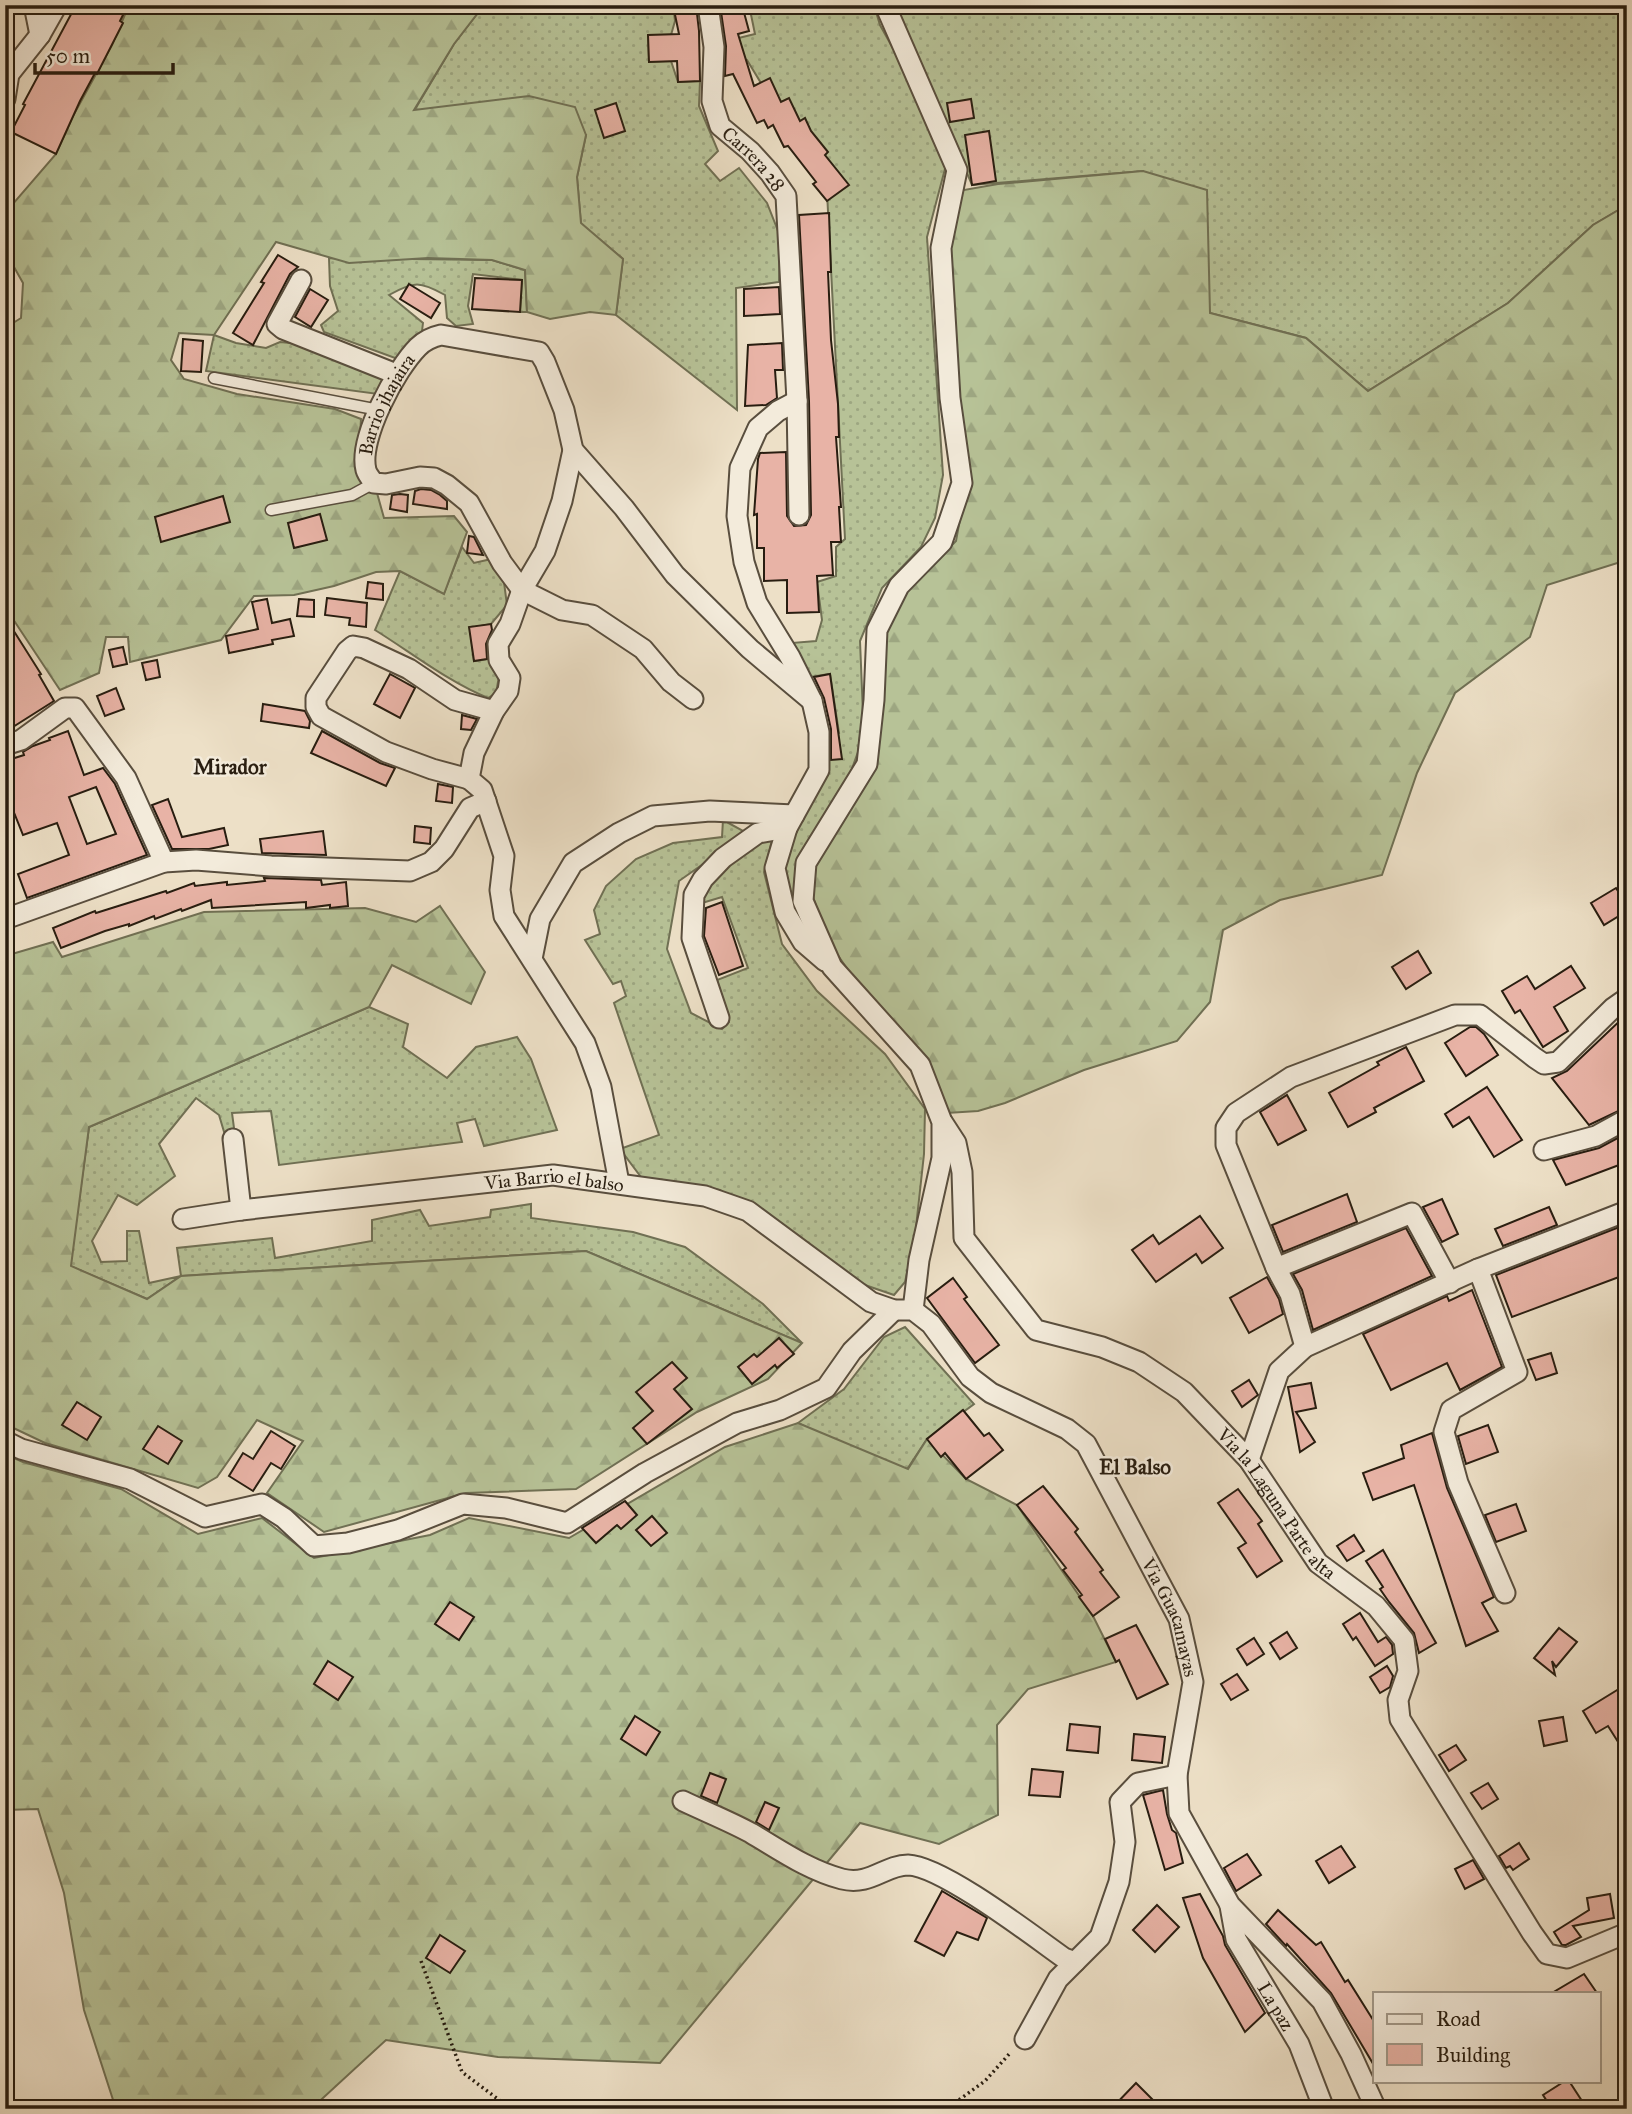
<svg xmlns="http://www.w3.org/2000/svg" width="1632" height="2114" viewBox="0 0 1632 2114" font-family="'IM FELL Great Primer',serif">
<style>
.grass{fill:url(#grass-dots);stroke:#707054;stroke-width:2}
.forest{fill:url(#forest-firs);stroke:#707054;stroke-width:2}
.building{fill:#e8b3a6;stroke:#281d10;stroke-width:2;fill-rule:evenodd}
.lines{fill:none;stroke-linecap:round;stroke-linejoin:round}
.service-casing{stroke:#594e3e;stroke-width:13}
.minor-casing{stroke:#594e3e;stroke-width:23}
.path{stroke:#281d10;stroke-width:3.5;stroke-dasharray:2 3.5;stroke-linecap:butt}
.service{stroke:#f3ebdb;stroke-width:10}
.minor{stroke:#f3ebdb;stroke-width:19}
.labels{text-anchor:middle;stroke-width:5;stroke-linejoin:round;paint-order:stroke}
.street-label{font-size:19px;fill:#281d10;stroke:#f3ebdb}
.neighbourhood-label{font-size:21px;font-weight:bold;fill:#281d10;stroke:#f3ebdb}
</style>
<defs>
<pattern id="grass-dots" width="8" height="8" patternUnits="userSpaceOnUse" patternTransform="scale(1.75)"><rect width="8" height="8" fill="#b7c297"/><path d="M2 2h.1M6 6h.1" fill="none" stroke="#9da681" stroke-width="1.8" stroke-linecap="round"/></pattern>
<pattern id="forest-firs" width="22" height="20" patternUnits="userSpaceOnUse" patternTransform="scale(1.75)"><rect width="22" height="20" fill="#b7c297"/><path d="M5 1l3.5 6h-7zM16 11l3.5 6h-7z" fill="#9da681"/></pattern>
</defs>
<rect width="100%" height="100%" fill="#ede0c7"/>
<filter id="stains"><feTurbulence type="fractalNoise" baseFrequency=".00286" numOctaves="4"/><feColorMatrix values="0 0 0 0 .2 0 0 0 0 .09 0 0 0 0 .02 0 0 0 .5 -.17"/></filter>
<radialGradient id="worn" r=".72"><stop offset=".6" stop-color="#630" stop-opacity="0"/><stop offset="1" stop-color="#630" stop-opacity=".3"/></radialGradient>
<g class="grass">
<polygon points="484,5 673,5 675,21 671,35 648,35 649,62 671,61 678,82 700,81 699,106 718,151 705,164 720,181 739,168 767,203 780,236 779,282 736,288 737,410 616,315 623,259 581,224 577,177 586,135 414,111 454,44"/>
<polygon points="749,5 874,5 880,25 909,77 946,165 927,237 943,475 935,518 921,547 882,588 860,641 863,714 858,752 845,788 804,855 817,957 794,925 782,872 825,735 839,733 830,674 810,677 791,643 816,641 822,620 817,582 836,576 836,547 845,539 827,192 747,60 720,63 722,42 755,34"/>
<polygon points="896,5 1627,5 1627,205 1593,225 1508,303 1368,391 1306,338 1210,313 1143,171 972,185"/>
<path d="M 329,258 L 492,260 L 525,270 L 527,312 L 520,312 L 522,280 L 473,274 L 468,306 L 473,324 L 456,326 L 447,318 L 445,295 C 420,281 414,281 389,295 L 423,323 L 422,331 L 406,362 L 324,332 L 321,325 L 338,311 L 330,286 Z"/>
<polygon points="214,335 236,343 266,348 280,342 301,344 385,378 378,394 206,371"/>
<path d="M 462,547 L 474,563 L 496,558 L 502,567 L 507,605 L 491,624 L 470,628 L 474,661 L 496,658 L 500,671 L 496,693 L 488,698 C 447,681 412,653 375,630 L 400,571 L 444,593 Z"/>
<polygon points="723,820 747,833 679,881 667,949 691,1013 722,1029 729,1022 717,980 748,968 722,897 702,903 708,883 749,844 772,840 764,872 782,944 817,991 885,1054 925,1109 924,1154 915,1236 905,1282 894,1295 862,1284 720,1190 641,1177 620,1149 659,1135 614,1003 626,996 621,981 613,984 585,940 600,934 594,910 606,886 636,859 673,843 722,837"/>
<polygon points="369,1007 408,1024 403,1047 447,1078 476,1047 517,1037 531,1059 557,1130 484,1146 475,1119 457,1123 462,1142 279,1165 271,1111 232,1113 234,1128 225,1135 219,1115 196,1098 159,1144 175,1176 137,1205 118,1195 92,1241 101,1262 127,1261 127,1231 139,1231 149,1283 181,1276 177,1248 272,1238 275,1258 372,1241 372,1220 420,1210 429,1226 490,1217 491,1210 531,1204 531,1218 633,1232 685,1247 763,1304 802,1343 586,1251 181,1276 147,1299 70,1266 89,1127"/>
<polygon points="905,1327 974,1404 927,1439 902,1477 798,1423 844,1389 884,1337"/>
</g>
<g class="forest">
<polygon points="129,5 484,5 454,44 414,110 529,96 575,107 586,135 577,177 581,223 623,259 616,315 590,312 550,319 527,312 525,270 492,260 428,258 349,263 276,242 214,335 179,333 171,360 184,379 237,394 335,409 361,419 358,469 377,493 384,518 454,516 467,532 444,594 400,571 376,572 334,586 294,595 254,596 221,640 130,662 128,637 106,637 99,673 60,690 5,607 5,328 21,318 23,283 5,251 5,213 56,154 73,116 112,45"/>
<polygon points="1143,171 1207,190 1210,313 1306,338 1368,391 1508,303 1593,225 1627,205 1627,560 1547,585 1530,637 1455,693 1417,773 1382,875 1280,900 1223,930 1210,1002 1177,1041 1084,1070 1005,1103 978,1111 947,1113 828,941 813,897 813,859 862,789 885,629 908,590 956,541 964,497 949,242 958,191 998,184"/>
<polygon points="440,906 485,972 471,1004 392,965 369,1007 89,1127 71,1266 147,1299 181,1276 586,1251 802,1343 768,1379 697,1412 576,1489 466,1493 324,1532 267,1493 303,1441 257,1420 217,1477 198,1488 45,1443 5,1424 5,956 53,942 62,957 204,912 365,908 416,922"/>
<polygon points="798,1423 908,1469 927,1439 966,1479 1017,1505 1093,1616 1116,1662 1028,1689 997,1725 998,1815 939,1844 860,1823 660,2063 498,2057 386,2040 311,2109 116,2109 84,2010 64,1893 38,1809 5,1810 5,1454 23,1462 121,1489 198,1534 262,1518 314,1558 430,1535 469,1518 569,1538 725,1447"/>
</g>
<g class="building">
<polygon points="76,5 128,5 120,21 123,23 97,74 95,73 80,101 56,154 11,132 25,105 23,104"/>
<polygon points="673,5 696,5 699,31 700,81 678,82 677,61 649,62 648,35 679,34"/>
<polygon points="720,5 742,5 749,31 738,34 754,86 770,78 781,102 789,98 800,121 805,118 811,131 828,152 825,155 849,185 827,201 813,184 816,182 788,146 784,147 773,125 768,128 764,120 757,123 733,74 725,76 726,46"/>
<polygon points="971,99 974,118 950,122 947,103"/>
<polygon points="616,103 625,131 604,138 595,110"/>
<polygon points="989,131 996,181 972,185 965,135"/>
<polygon points="829,213 831,272 828,272 831,340 838,404 839,437 836,437 841,507 839,507 841,542 831,542 833,575 817,576 819,612 787,613 787,580 764,581 764,548 757,548 757,514 754,515 758,459 760,453 786,452 787,516 794,526 806,525 811,515 809,401 799,215"/>
<polygon points="278,255 298,267 290,274 253,345 233,333 264,283 261,282"/>
<polygon points="475,278 522,280 520,312 472,309"/>
<polygon points="409,284 440,303 431,318 400,299"/>
<polygon points="779,287 780,314 744,316 744,289"/>
<polygon points="310,289 328,300 311,327 295,317"/>
<polygon points="183,339 203,341 201,372 181,371"/>
<polygon points="782,343 783,370 775,370 777,398 766,405 745,406 748,345"/>
<polygon points="421,489 431,490 440,495 447,501 447,509 413,504 415,491"/>
<polygon points="400,494 408,495 407,512 390,509 392,495"/>
<polygon points="223,496 230,522 161,542 155,517"/>
<polygon points="320,514 327,540 294,548 288,523"/>
<polygon points="469,536 474,537 483,555 467,553"/>
<polygon points="368,582 383,584 383,600 366,598"/>
<polygon points="327,598 367,603 366,627 349,625 350,618 325,615"/>
<polygon points="267,599 272,623 290,619 294,636 272,640 273,644 229,653 226,636 258,629 252,602"/>
<polygon points="299,599 314,600 314,617 297,616"/>
<polygon points="5,617 41,674 39,675 54,701 5,732"/>
<polygon points="491,624 492,630 486,644 487,659 474,661 469,627"/>
<polygon points="123,647 127,664 113,667 109,650"/>
<polygon points="157,660 160,677 146,680 142,663"/>
<polygon points="390,674 415,688 400,718 374,704"/>
<polygon points="830,674 842,759 831,760 831,729 824,698 814,677"/>
<polygon points="116,688 124,709 105,716 97,696"/>
<polygon points="263,704 305,711 310,721 309,728 261,721"/>
<polygon points="462,715 477,719 471,730 461,729"/>
<path d="M 68,731 L 84,775 L 103,768 L 115,784 L 147,855 L 27,898 L 18,874 L 69,855 L 57,823 L 23,835 L 5,790 L 5,761 L 24,755 L 23,752 L 33,746 L 50,740 L 49,738 ZM 96,787 L 116,834 L 87,844 L 69,797 Z"/>
<polygon points="322,731 380,763 395,768 386,786 311,753"/>
<polygon points="438,784 453,787 452,803 436,801"/>
<polygon points="168,799 182,837 224,828 228,845 209,849 172,849 152,805"/>
<polygon points="415,826 431,828 430,844 414,842"/>
<polygon points="323,831 326,855 262,853 260,839"/>
<polygon points="264,878 321,880 322,885 346,882 348,906 330,908 330,905 306,908 306,902 212,908 211,900 182,911 181,909 155,919 154,916 129,926 129,924 105,931 61,948 53,928 95,911 96,913 166,891 167,893 194,883 195,886 227,882 227,885 265,881"/>
<polygon points="1616,888 1627,905 1627,911 1604,925 1591,903"/>
<polygon points="722,902 743,966 719,975 704,936 706,908"/>
<polygon points="1418,951 1431,973 1406,989 1392,967"/>
<polygon points="1571,966 1585,988 1554,1007 1568,1031 1543,1047 1520,1010 1515,1013 1502,991 1527,976 1535,989"/>
<polygon points="1627,1014 1627,1107 1589,1125 1552,1078 1567,1071"/>
<polygon points="1470,1027 1476,1027 1484,1034 1498,1055 1466,1076 1445,1043"/>
<polygon points="1406,1047 1424,1081 1374,1108 1376,1112 1348,1127 1329,1093 1379,1065 1377,1062"/>
<polygon points="1487,1087 1522,1140 1494,1157 1469,1117 1453,1127 1445,1114"/>
<polygon points="1287,1095 1306,1130 1278,1145 1260,1112"/>
<polygon points="1627,1133 1627,1162 1566,1185 1553,1160 1599,1148"/>
<polygon points="1347,1194 1357,1222 1283,1252 1272,1225"/>
<polygon points="1442,1199 1458,1234 1442,1242 1423,1207"/>
<polygon points="1549,1207 1557,1225 1503,1246 1495,1229"/>
<polygon points="1200,1216 1223,1248 1202,1263 1196,1254 1156,1282 1132,1250 1153,1235 1159,1244"/>
<polygon points="1627,1224 1627,1274 1512,1317 1496,1275"/>
<polygon points="1406,1228 1432,1276 1313,1330 1302,1290 1293,1274"/>
<polygon points="1267,1277 1279,1299 1283,1314 1249,1333 1230,1298"/>
<polygon points="953,1278 967,1297 964,1299 999,1345 975,1363 927,1298"/>
<polygon points="1472,1290 1502,1367 1460,1390 1447,1363 1391,1390 1363,1334 1447,1296 1449,1301"/>
<polygon points="779,1338 794,1354 777,1368 775,1365 752,1384 738,1367 754,1354 757,1357"/>
<polygon points="1551,1353 1557,1373 1536,1380 1528,1360"/>
<polygon points="672,1362 687,1378 674,1389 692,1409 647,1444 633,1428 653,1411 636,1392"/>
<polygon points="1249,1380 1258,1395 1242,1407 1232,1391"/>
<polygon points="1311,1383 1316,1408 1296,1412 1315,1442 1300,1452 1288,1387"/>
<polygon points="77,1402 101,1417 87,1440 62,1425"/>
<polygon points="963,1410 984,1436 989,1433 1003,1450 966,1479 945,1453 941,1457 927,1439"/>
<polygon points="1488,1425 1498,1452 1466,1464 1458,1436"/>
<polygon points="158,1426 182,1441 168,1464 143,1449"/>
<polygon points="271,1431 295,1446 281,1469 271,1463 253,1491 229,1476 243,1453 253,1459"/>
<polygon points="1432,1433 1447,1488 1494,1597 1482,1603 1498,1631 1466,1646 1414,1485 1373,1500 1363,1473 1404,1458 1401,1445"/>
<polygon points="1043,1486 1078,1529 1075,1532 1103,1570 1100,1572 1119,1597 1093,1616 1079,1597 1082,1595 1063,1570 1066,1568 1017,1505"/>
<polygon points="1238,1489 1262,1521 1258,1524 1282,1561 1257,1577 1238,1548 1246,1543 1218,1503"/>
<polygon points="625,1501 637,1515 621,1529 617,1525 596,1543 582,1528"/>
<polygon points="1516,1504 1526,1531 1496,1542 1485,1515"/>
<polygon points="652,1516 667,1533 651,1546 636,1530"/>
<polygon points="1354,1535 1364,1551 1347,1561 1337,1546"/>
<polygon points="1383,1550 1436,1643 1419,1653 1414,1633 1389,1602 1380,1589 1383,1587 1366,1561"/>
<polygon points="450,1602 474,1617 459,1640 435,1624"/>
<polygon points="1360,1613 1378,1642 1386,1637 1392,1645 1393,1654 1375,1666 1356,1637 1353,1640 1343,1624"/>
<polygon points="1136,1625 1168,1684 1137,1699 1119,1660 1116,1662 1105,1639"/>
<polygon points="1559,1628 1577,1642 1556,1667 1552,1661 1555,1675 1534,1658"/>
<polygon points="1287,1632 1297,1648 1280,1659 1270,1643"/>
<polygon points="1254,1638 1264,1654 1247,1665 1237,1649"/>
<polygon points="328,1661 353,1677 338,1700 314,1684"/>
<polygon points="1387,1666 1393,1676 1390,1687 1380,1693 1370,1677"/>
<polygon points="1237,1674 1248,1690 1231,1700 1221,1684"/>
<polygon points="1627,1684 1627,1756 1608,1726 1596,1733 1583,1711"/>
<polygon points="635,1716 660,1732 646,1755 621,1739"/>
<polygon points="1563,1717 1567,1741 1544,1746 1539,1721"/>
<polygon points="1070,1724 1100,1727 1098,1753 1067,1750"/>
<polygon points="1134,1734 1165,1737 1162,1763 1132,1760"/>
<polygon points="1456,1745 1466,1760 1449,1771 1439,1755"/>
<polygon points="1032,1769 1063,1772 1060,1797 1029,1795"/>
<polygon points="710,1773 726,1779 717,1803 701,1796"/>
<polygon points="1488,1783 1498,1799 1482,1809 1471,1793"/>
<polygon points="1163,1790 1167,1814 1172,1830 1176,1833 1183,1863 1165,1870 1143,1795"/>
<polygon points="765,1802 779,1808 769,1830 756,1822"/>
<polygon points="1519,1843 1529,1859 1513,1870 1510,1866 1506,1868 1499,1856"/>
<polygon points="1341,1846 1355,1867 1329,1883 1316,1861"/>
<polygon points="1247,1854 1261,1875 1236,1891 1224,1868"/>
<polygon points="1473,1860 1484,1879 1465,1889 1455,1869"/>
<polygon points="942,1891 987,1918 978,1940 957,1932 944,1956 915,1941"/>
<polygon points="1200,1894 1223,1936 1225,1945 1265,2013 1245,2032 1203,1958 1183,1898"/>
<polygon points="1610,1894 1614,1918 1573,1926 1581,1937 1566,1945 1562,1945 1554,1932 1589,1910 1587,1898"/>
<polygon points="1157,1905 1179,1927 1155,1952 1133,1930"/>
<polygon points="1278,1910 1316,1945 1321,1942 1345,1982 1348,1980 1375,2023 1375,2067 1331,1993 1287,1944 1286,1946 1266,1924"/>
<polygon points="440,1935 465,1951 450,1973 426,1958"/>
<polygon points="1584,1974 1597,1993 1552,1993"/>
<polygon points="1565,2081 1569,2081 1582,2101 1569,2109 1552,2109 1543,2095"/>
<polygon points="1136,2083 1162,2109 1111,2109"/>
</g>
<g class="lines">
<defs>
<g id="service">
<polyline points="214,378 379,410"/>
<polyline points="271,510 352,495 374,483"/>
</g>
<g id="minor">
<polyline points="34,5 40,35"/>
<path id="s1" d="M 708,5 L 714,47 L 712,101 L 720,126 L 750,151 L 770,173 L 786,196 L 797,401 L 799,515"/>
<polyline points="885,5 957,170 941,248 950,398 962,483 942,542 899,586 877,630 874,700 867,764 806,863 803,901 832,967 920,1065 942,1122 942,1158 919,1260 913,1310"/>
<polyline points="5,99 9,74 40,35 57,5"/>
<polyline points="301,280 277,324 283,329 396,374"/>
<polyline points="797,401 778,411 758,428 740,468 737,516 744,562 757,603 790,657 812,701 819,732 819,770 787,828 775,868 785,912 803,942 825,961"/>
<polyline points="573,450 562,501 545,551 522,590 510,624 498,644 499,660 510,678 508,691 494,711 474,753 469,779 482,790 504,856 500,890 504,916 585,1043 601,1087 619,1183"/>
<path id="s2" d="M 693,699 L 671,682 L 643,649 L 592,615 L 562,610 L 522,590 L 502,563 L 469,503 L 447,485 L 434,478 L 420,477 L 386,484 L 374,483 C 371,479 367,474 366,470 C 358,439 396,369 418,347 C 425,340 432,337 441,335 L 539,352 L 545,362 L 564,410 L 573,450 L 624,508 L 675,575 L 750,649 L 812,701"/>
<polyline points="5,745 21,740 65,708 75,708 126,778 164,862"/>
<polyline points="469,779 432,769 386,752 321,716 316,707 316,698 347,651 353,646 364,648 409,669 455,700 494,711"/>
<polyline points="5,919 164,862 196,860 271,866 410,871 431,862 444,849 470,808 486,801"/>
<polyline points="532,959 540,919 573,863 619,833 653,816 710,811 794,815"/>
<polyline points="719,1018 692,938 694,895 703,879 723,858 758,833 787,828"/>
<path id="s3" d="M 943,1123 L 956,1143 L 962,1172 L 964,1238 L 1036,1330 L 1102,1347 L 1139,1362 L 1184,1392 L 1249,1460 L 1318,1563 L 1376,1606 L 1404,1640 L 1408,1671 L 1398,1700 L 1400,1719 L 1532,1933 L 1547,1954 L 1567,1958 L 1627,1933"/>
<polyline points="233,1139 241,1210"/>
<polyline points="1544,1150 1596,1136 1627,1119"/>
<path id="s4" d="M 183,1219 L 241,1210 L 553,1175 L 705,1196 L 748,1211 L 871,1302 L 894,1310 L 913,1310 L 931,1324 L 970,1377 L 991,1393 L 1067,1429 L 1086,1444 L 1179,1619 L 1193,1682 L 1177,1775 L 1179,1813 L 1230,1905 L 1322,2001 L 1351,2054 L 1376,2109"/>
<polyline points="1276,1268 1412,1213 1450,1283"/>
<polyline points="1478,1269 1517,1372 1451,1410 1444,1432 1458,1483 1505,1593"/>
<polyline points="1305,1347 1290,1294 1276,1268 1226,1145 1226,1128 1236,1113 1291,1077 1455,1015 1480,1015 1535,1058 1544,1064 1558,1062 1613,1008 1623,1001 1627,1002"/>
<polyline points="5,1441 21,1449 130,1479 205,1517 262,1504 284,1518 314,1546 348,1543 398,1530 463,1504 506,1508 567,1523 645,1473 737,1423 780,1410 826,1388 852,1351 894,1310"/>
<polyline points="1249,1460 1279,1371 1305,1347 1478,1269 1627,1211"/>
<path d="M 683,1801 C 706,1812 729,1821 751,1833 C 780,1850 808,1870 842,1879 C 870,1886 885,1865 908,1865 C 942,1866 1033,1936 1064,1958 L 1075,1962"/>
<path id="s5" d="M 1230,1906 L 1236,1939 L 1299,2044 L 1324,2109"/>
<polyline points="1025,2039 1058,1979 1100,1937 1119,1882 1125,1842 1120,1802 1138,1783 1177,1775"/>
</g>
</defs>
<use href="#service" class="service-casing"/>
<use href="#minor" class="minor-casing"/>
<g class="path">
<polyline points="421,1961 462,2072 511,2109"/>
<polyline points="922,2109 956,2102 985,2081 1011,2052"/>
</g>
<use href="#service" class="service"/>
<use href="#minor" class="minor"/>
</g>
<g class="labels">
<g class="street-label">
<text dy="7" stroke="none"><textPath href="#s1" startOffset="170">Carrera 28</textPath></text>
<text dy="7" stroke="none"><textPath href="#s2" startOffset="499">Barrio jhajaira</textPath></text>
<text dy="7" stroke="none"><textPath href="#s4" startOffset="374">Via Barrio el balso</textPath></text>
<text dy="7" stroke="none"><textPath href="#s3" startOffset="544">Via la Laguna Parte alta</textPath></text>
<text dy="7" stroke="none"><textPath href="#s4" startOffset="1185">Via Guacamayas</textPath></text>
<text dy="7" stroke="none"><textPath href="#s5" startOffset="112">La paz</textPath></text>
</g>
<g class="neighbourhood-label">
<text x="230" y="774">Mirador</text>
<text x="1135" y="1474">El Balso</text>
</g>
</g>
<rect width="1632" height="2114" fill="none" stroke="#ede0c7" stroke-width="28"/>
<rect x="7" y="7" width="1618" height="2100" fill="none" stroke="#281d10" stroke-width="3.5"/>
<rect x="14" y="14" width="1604" height="2086" fill="none" stroke="#281d10" stroke-width="2"/>
<rect x="1373" y="1992" width="228" height="91" fill="#f3ebdb" stroke="#a2998a" stroke-width="2"/>
<rect x="1387" y="2014" width="35" height="10" fill="#f3ebdb" stroke="#a2998a" stroke-width="2"/>
<text x="1436" y="2026" font-size="21" fill="#281d10">Road</text>
<rect x="1387" y="2044" width="35" height="21" fill="#e8b3a6" stroke="#a2998a" stroke-width="2"/>
<text x="1436" y="2062" font-size="21" fill="#281d10">Building</text>
<path d="M35 63v10h138v-10" fill="none" stroke="#281d10" stroke-width="3.5"/>
<text x="46" y="63" font-size="21" fill="#281d10" stroke="#f3ebdb" stroke-width="5" paint-order="stroke">50 m</text>
<rect width="100%" height="100%" filter="url(#stains)"/>
<rect width="100%" height="100%" fill="url(#worn)"/>
</svg>
